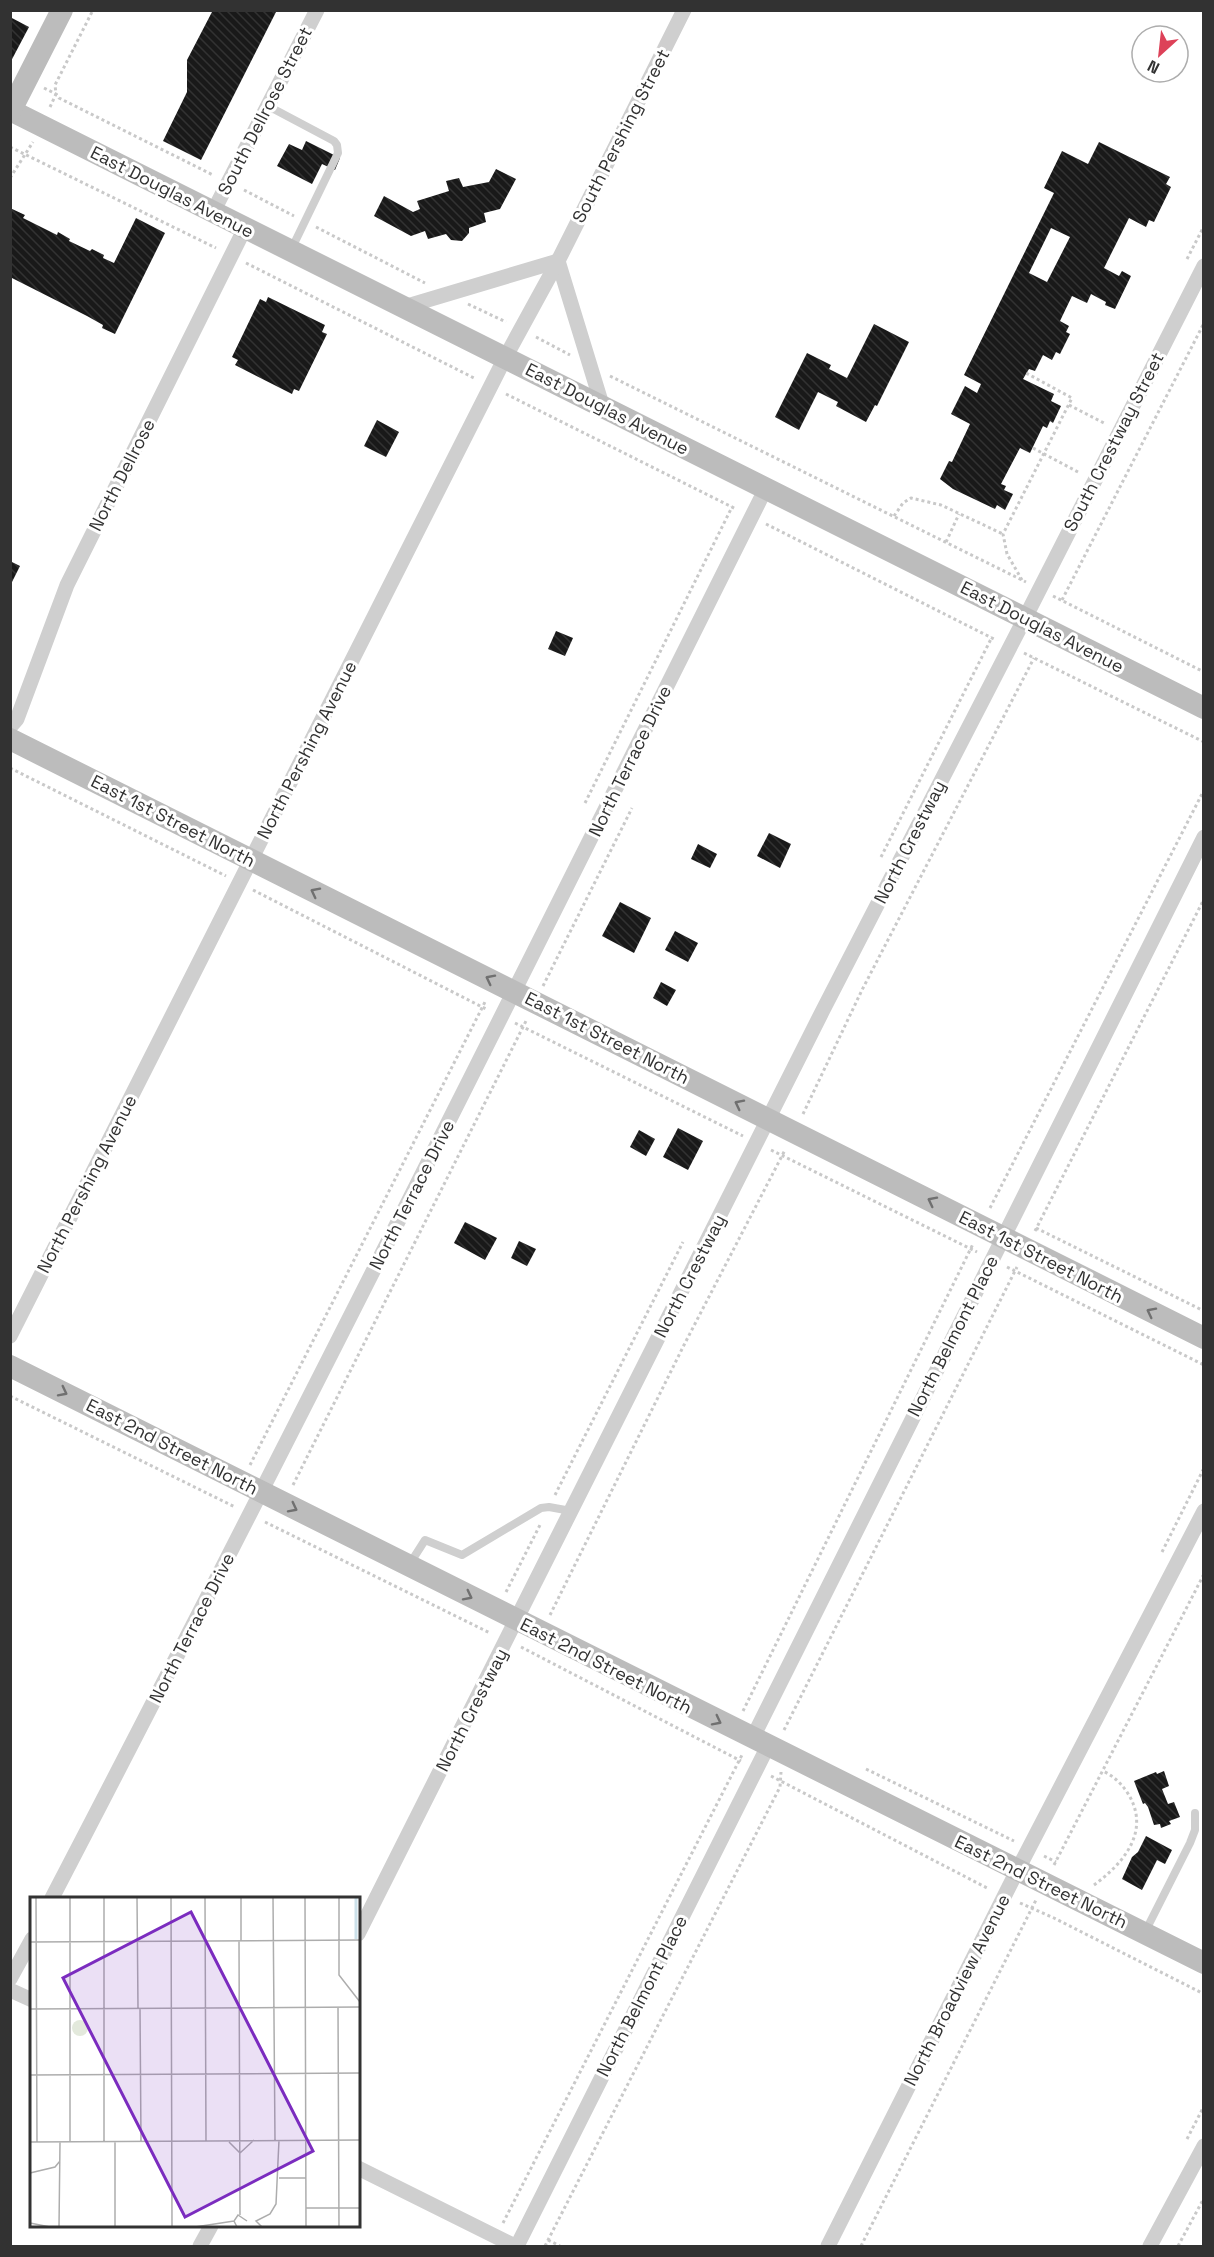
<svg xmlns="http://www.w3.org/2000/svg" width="1214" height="2257" viewBox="0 0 1214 2257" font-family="'Space Grotesk',sans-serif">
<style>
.building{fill:url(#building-back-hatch);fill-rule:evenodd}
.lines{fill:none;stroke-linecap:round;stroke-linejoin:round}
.path{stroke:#c9c9c9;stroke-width:3;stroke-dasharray:3 3;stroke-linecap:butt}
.lane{stroke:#cfcfcf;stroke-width:8}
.street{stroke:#cfcfcf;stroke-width:15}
.secondary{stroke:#bcbcbc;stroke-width:22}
.oneway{stroke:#707070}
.labels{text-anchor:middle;stroke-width:6;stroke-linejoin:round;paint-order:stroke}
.street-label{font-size:18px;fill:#323232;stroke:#fff}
.inset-river{fill:none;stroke:#cce1ea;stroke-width:3}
.inset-road{fill:none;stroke:#adadad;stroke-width:1.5}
.view{fill:#7b2cbf;fill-opacity:0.15;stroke:#7b2cbf;stroke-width:3}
.inset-edge{fill:none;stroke:#323232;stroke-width:3}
</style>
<defs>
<pattern id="building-back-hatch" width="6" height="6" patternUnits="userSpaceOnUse" patternTransform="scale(1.5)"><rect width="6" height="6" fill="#191919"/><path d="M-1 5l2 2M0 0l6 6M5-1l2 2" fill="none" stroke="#323232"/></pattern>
</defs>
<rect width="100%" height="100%" fill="#fff"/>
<g class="building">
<polygon points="213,10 277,10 201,160 163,141 187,92 187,60"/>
<polygon points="10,17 29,27 10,63"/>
<polygon points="306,141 340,158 335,170 322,164 312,184 277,166 289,144 302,150"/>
<path d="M 1099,142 L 1170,177 L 1166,184 L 1171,187 L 1154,222 L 1149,220 L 1146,227 L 1129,218 L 1104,268 L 1119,276 L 1122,271 L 1131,276 L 1115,309 L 1105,305 L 1106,302 L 1091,294 L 1087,303 L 1072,296 L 1060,321 L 1069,326 L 1066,332 L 1070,334 L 1060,354 L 1056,352 L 1052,360 L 1043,355 L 1035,371 L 1029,369 L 1023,379 L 1054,394 L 1051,401 L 1061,406 L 1053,423 L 1050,421 L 1047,428 L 1043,426 L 1030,453 L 1020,448 L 1001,484 L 1006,486 L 1004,490 L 1013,494 L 1005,510 L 997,505 L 995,509 L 953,489 L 940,479 L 949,461 L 952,462 L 970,424 L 951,414 L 965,386 L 977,393 L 981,384 L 964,375 L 1054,193 L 1044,188 L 1062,151 L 1088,164 ZM 1051,228 L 1070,237 L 1047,282 L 1029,273 Z"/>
<polygon points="496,169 516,179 500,209 484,213 486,222 469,228 469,233 462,241 451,240 446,234 428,239 425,231 411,236 374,216 384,196 413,212 420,209 417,201 449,191 446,181 459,178 463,187 489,182"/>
<polygon points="10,208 25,215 23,218 57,235 58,232 70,239 69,241 90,251 92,249 104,255 103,258 114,263 136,218 165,233 115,334 102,328 103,325 87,316 10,277"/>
<polygon points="268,297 325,325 322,332 327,334 299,391 294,389 292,394 235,365 238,360 232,357 260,299 266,302"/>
<polygon points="874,324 909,342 877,406 875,405 866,422 836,406 838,402 818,392 799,430 775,417 807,353 831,365 829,369 847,378"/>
<polygon points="377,420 399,432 386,457 364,446"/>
<polygon points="10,561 20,566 10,586"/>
<polygon points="556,631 573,638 565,656 548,649"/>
<polygon points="769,833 791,844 780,868 757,856"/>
<polygon points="698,844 717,854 710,868 691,859"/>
<polygon points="620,902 651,918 634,953 602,936"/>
<polygon points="675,931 698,943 688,962 665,950"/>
<polygon points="661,982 676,990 667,1006 653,998"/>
<polygon points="678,1128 703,1141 688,1170 663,1157"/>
<polygon points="639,1130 655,1139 646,1156 630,1147"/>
<polygon points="465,1222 497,1238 485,1260 454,1243"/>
<polygon points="519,1241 536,1249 527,1266 511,1258"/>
<polygon points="1164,1771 1169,1786 1162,1789 1168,1804 1174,1802 1180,1817 1169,1821 1171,1824 1161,1828 1160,1824 1154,1825 1148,1807 1145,1803 1143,1804 1134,1781 1156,1772 1157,1774"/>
<polygon points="1146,1836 1172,1850 1165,1864 1157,1860 1142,1890 1122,1879 1132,1857 1138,1852"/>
</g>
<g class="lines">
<g class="path">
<polyline points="44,88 56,94 59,98 213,175"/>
<polyline points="50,107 56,94 55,85 93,10"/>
<polyline points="10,147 216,248"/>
<polyline points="10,178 33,142"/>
<polyline points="244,190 294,216"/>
<polyline points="316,227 425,283"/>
<polyline points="1187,259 1204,226"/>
<polyline points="246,263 476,379"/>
<polyline points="468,304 506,322"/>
<polyline points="536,337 570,355"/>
<polyline points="610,376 1026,582"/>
<polyline points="506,394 736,509"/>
<polyline points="1069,405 1104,423"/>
<polyline points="1033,448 1078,472"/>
<polyline points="894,516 903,503 911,498 941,505 1003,534"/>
<polyline points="766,524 996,640"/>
<polyline points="946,542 959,514"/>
<polyline points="1022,580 1007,554 1003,534 1072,398 1026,373"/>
<polyline points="1053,596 1204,672"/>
<polyline points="1062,600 1204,323"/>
<polyline points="1024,653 1204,742"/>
<polyline points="10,768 226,876"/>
<polyline points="585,803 732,507"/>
<polyline points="881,857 992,637"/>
<polyline points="253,890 488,1010"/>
<polyline points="543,986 632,808"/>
<polyline points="515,1023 743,1136"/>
<polyline points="803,1114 862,990 1034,658"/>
<polyline points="771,1150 977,1252"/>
<polyline points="990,1208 1204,790"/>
<polyline points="1036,1228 1204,1311"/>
<polyline points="1035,1231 1204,899"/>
<polyline points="1007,1267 1204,1365"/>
<polyline points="10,1396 235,1507"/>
<polyline points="250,1465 486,1000"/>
<polyline points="293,1485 527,1019"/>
<polyline points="555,1495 683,1242"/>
<polyline points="265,1522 490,1633"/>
<polyline points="1162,1552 1204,1468"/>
<polyline points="506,1592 541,1523"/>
<polyline points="550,1615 684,1345 785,1150"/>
<polyline points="521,1647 741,1761"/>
<polyline points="743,1711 973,1244"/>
<polyline points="784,1730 1017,1267"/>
<polyline points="866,1769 1014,1841"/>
<polyline points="771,1776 989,1889"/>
<polyline points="1044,1856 1056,1862"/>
<polyline points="1054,1865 1204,1574"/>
<path d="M 1094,1885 C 1124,1863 1152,1830 1127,1792 C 1120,1782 1113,1776 1103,1771"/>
<polyline points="1020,1903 1054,1918 1204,1994"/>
<polyline points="1187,2139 1204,2106"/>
<polyline points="503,2223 743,1753"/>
<polyline points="548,2240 560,2246"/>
<polyline points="545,2246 780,1787 781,1772"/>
<polyline points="861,2246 1036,1900"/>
<polyline points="1178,2246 1204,2198"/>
</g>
<g class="lane">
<polyline points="268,106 334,141 337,145 338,153 291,250"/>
<polyline points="411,1562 425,1540 462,1555 541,1508 549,1507 571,1511"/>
<polyline points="1145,1932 1190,1843 1195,1830 1195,1813"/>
</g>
<g class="street">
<polyline points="213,212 317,10"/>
<polyline points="404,307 558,261 603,408"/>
<polyline points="10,727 17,719 67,585 245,228"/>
<polyline points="10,1336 505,358 558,261 684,10"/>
<polyline points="752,1739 1204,837"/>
<path d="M 52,1898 C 295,1431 530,960 766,488"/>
<polyline points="358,1934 823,1010 1025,618 1204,266"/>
<polyline points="10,1979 32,1939"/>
<polyline points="10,1990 32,2000"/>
<polyline points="358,2168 515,2246"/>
<polyline points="200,2246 211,2226"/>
<polyline points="517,2246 768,1746"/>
<polyline points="828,2246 1017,1871 1204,1511"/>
<polyline points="1150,2246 1204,2146"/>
</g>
<g class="secondary">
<polyline points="10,110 1204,708"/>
<polyline points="10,112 62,10"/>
<polyline points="10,739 1204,1338"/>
<polyline points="10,1366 1204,1963"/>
</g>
</g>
<defs><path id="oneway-chevron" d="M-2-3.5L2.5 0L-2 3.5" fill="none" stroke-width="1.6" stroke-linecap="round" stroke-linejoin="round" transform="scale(1.5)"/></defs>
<g class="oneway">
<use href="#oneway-chevron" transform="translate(315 892) rotate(-153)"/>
<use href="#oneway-chevron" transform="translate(490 979) rotate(-153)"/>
<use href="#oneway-chevron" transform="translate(739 1104) rotate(-153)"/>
<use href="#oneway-chevron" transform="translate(932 1201) rotate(-153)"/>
<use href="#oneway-chevron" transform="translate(1151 1312) rotate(-153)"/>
<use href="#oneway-chevron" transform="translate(63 1392) rotate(27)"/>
<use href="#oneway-chevron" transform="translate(293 1508) rotate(27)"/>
<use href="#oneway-chevron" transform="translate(468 1596) rotate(27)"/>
<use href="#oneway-chevron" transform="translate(717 1721) rotate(27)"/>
</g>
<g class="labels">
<g class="street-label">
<text transform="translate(265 111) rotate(-63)" y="6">South Dellrose Street</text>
<text transform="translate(621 136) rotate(-63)" y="6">South Pershing Street</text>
<text transform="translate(172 192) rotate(27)" y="6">East Douglas Avenue</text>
<text transform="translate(607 409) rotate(27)" y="6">East Douglas Avenue</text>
<text transform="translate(1114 442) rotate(-63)" y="6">South Crestway Street</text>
<text transform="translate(122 475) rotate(-63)" y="6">North Dellrose</text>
<text transform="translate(1042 627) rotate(27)" y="6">East Douglas Avenue</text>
<text transform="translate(307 750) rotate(-63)" y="6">North Pershing Avenue</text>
<text transform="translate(630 761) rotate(-64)" y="6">North Terrace Drive</text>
<text transform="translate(173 821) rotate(27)" y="6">East 1st Street North</text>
<text transform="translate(910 842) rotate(-63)" y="6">North Crestway</text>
<text transform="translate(607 1038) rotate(27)" y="6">East 1st Street North</text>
<text transform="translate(87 1184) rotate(-63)" y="6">North Pershing Avenue</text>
<text transform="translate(412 1195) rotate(-63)" y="6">North Terrace Drive</text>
<text transform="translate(1041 1257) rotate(27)" y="6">East 1st Street North</text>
<text transform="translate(690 1276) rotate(-63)" y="6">North Crestway</text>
<text transform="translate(953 1336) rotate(-63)" y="6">North Belmont Place</text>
<text transform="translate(172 1447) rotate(27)" y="6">East 2nd Street North</text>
<text transform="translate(192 1628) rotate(-63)" y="6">North Terrace Drive</text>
<text transform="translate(606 1666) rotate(27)" y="6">East 2nd Street North</text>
<text transform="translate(472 1710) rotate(-63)" y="6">North Crestway</text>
<text transform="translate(1041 1882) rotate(26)" y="6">East 2nd Street North</text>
<text transform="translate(957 1990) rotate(-63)" y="6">North Broadview Avenue</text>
<text transform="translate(642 1996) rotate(-63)" y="6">North Belmont Place</text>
</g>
</g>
<g transform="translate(30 1897)">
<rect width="330" height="330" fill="#fff"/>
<path d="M42 131a8 8 0 1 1 16 0a8 8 0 1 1-16 0Z" fill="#e3e9dc"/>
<path class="inset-river" d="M 326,0 L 326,42"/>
<path class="inset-road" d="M 6,0 L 7,245M 40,0 L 40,245M 74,0 L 74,244M 107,0 L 108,111M 141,0 L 142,330M 175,0 L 176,244M 211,0 L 211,44M 243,0 L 245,243M 275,0 L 276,330M 309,0 L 309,78 L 330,105M 209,44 L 210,318M 0,45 L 330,43M 308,110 L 309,330M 110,111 L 111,244M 0,112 L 330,110M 0,178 L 330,176M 85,244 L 85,330M 0,245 L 330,243M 199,245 L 210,256 L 224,243M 0,276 L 25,270 L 30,264M 249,281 L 276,281M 276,311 L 330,311M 0,326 L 20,330M 29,330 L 30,245M 165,330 L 204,324M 207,330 L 204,324 L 208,318 L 217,324M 232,330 L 226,324 L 240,317 L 246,307 L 249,243"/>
<path class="view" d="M 161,15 L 283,254 L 155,320 L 33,81 Z"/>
<rect width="330" height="330" class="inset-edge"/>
</g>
<rect width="1214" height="2257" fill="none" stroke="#323232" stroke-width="24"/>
<g transform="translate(1160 54) rotate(207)"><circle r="28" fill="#ffffff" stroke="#adadad" stroke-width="1.5"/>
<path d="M0-4.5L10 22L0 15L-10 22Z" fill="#dd4158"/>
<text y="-9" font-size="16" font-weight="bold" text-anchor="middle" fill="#323232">N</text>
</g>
</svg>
